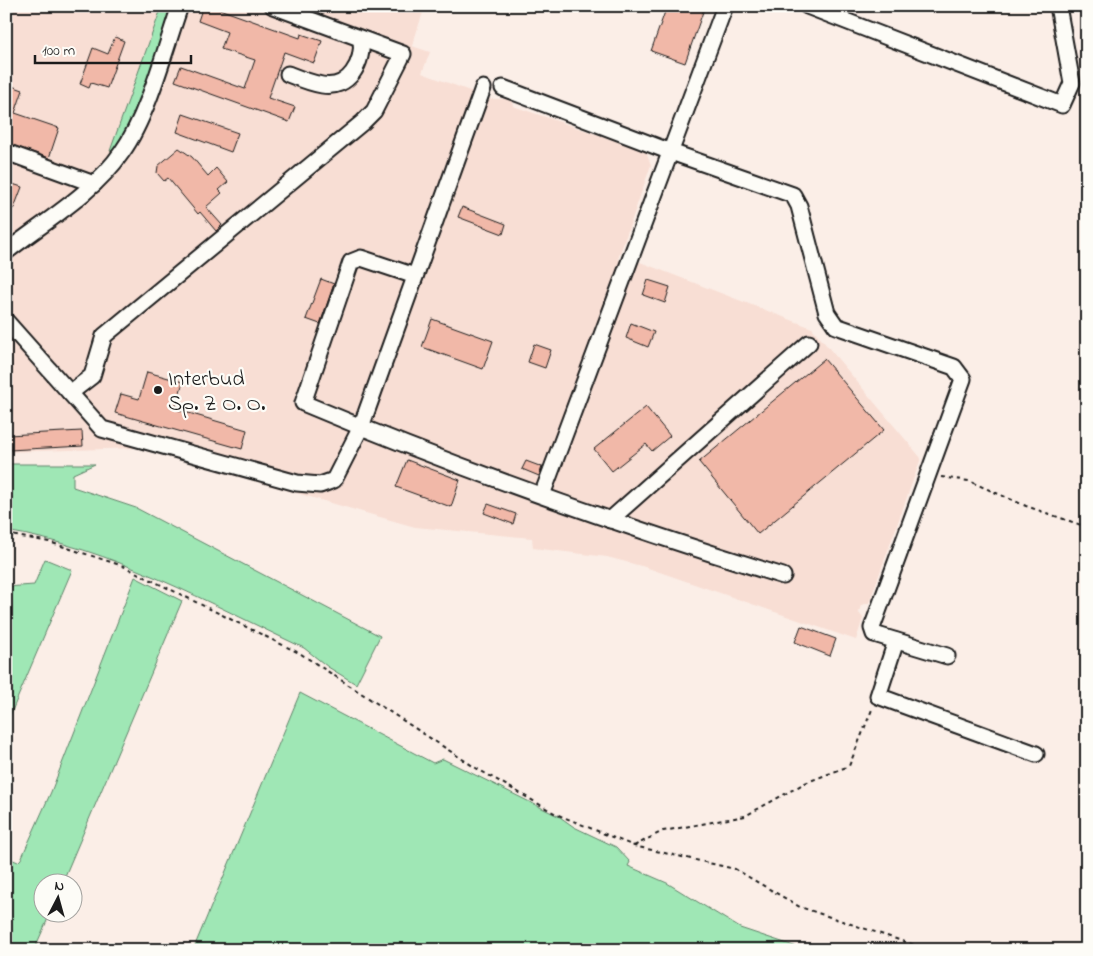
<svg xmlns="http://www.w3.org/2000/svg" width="1093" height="956" viewBox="0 0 1093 956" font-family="'Indie Flower',sans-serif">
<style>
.built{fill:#f8ded4}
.green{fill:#9fe7b5;stroke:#5e8268}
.building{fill:#f1b8a8;stroke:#1c1c1c}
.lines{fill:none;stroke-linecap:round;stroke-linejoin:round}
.minor-casing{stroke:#1c1c1c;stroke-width:19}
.path{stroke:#1c1c1c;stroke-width:2;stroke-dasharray:4 4;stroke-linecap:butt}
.minor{stroke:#fdfcf7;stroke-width:15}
.poi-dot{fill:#1c1c1c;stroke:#fdfcf7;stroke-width:2}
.labels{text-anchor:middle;stroke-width:4.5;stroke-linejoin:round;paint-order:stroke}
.poi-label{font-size:22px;fill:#1c1c1c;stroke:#fdfcf7;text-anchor:start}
</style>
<rect width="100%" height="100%" fill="#fbeee7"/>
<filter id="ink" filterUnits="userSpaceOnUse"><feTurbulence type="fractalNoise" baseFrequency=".02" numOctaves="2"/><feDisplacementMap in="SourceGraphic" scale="10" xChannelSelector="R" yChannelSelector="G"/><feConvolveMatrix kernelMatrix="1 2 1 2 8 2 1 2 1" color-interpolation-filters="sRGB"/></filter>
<g filter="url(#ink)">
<polygon class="built" points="6,6 425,6 412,46 430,52 422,73 491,99 512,99 513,106 646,151 651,165 618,259 622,262 627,257 812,328 921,458 869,603 861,605 859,613 863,618 856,640 645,567 607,557 533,548 532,538 415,527 138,448 6,452"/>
<g class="green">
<polygon points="162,6 176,6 133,126 117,150 110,151"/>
<path d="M 6,464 L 95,464 L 73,474 L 73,487 L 136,508 L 380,636 L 356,684 L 328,667 L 304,648 C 208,603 112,548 6,531 Z"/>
<polygon points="45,559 72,570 6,725 6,587 34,585"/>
<polygon points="135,577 182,601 62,883 42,884 42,914 50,914 34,950 6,950 6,857 18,862 21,859 51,792"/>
<polygon points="300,693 433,763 443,759 560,817 574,827 616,847 630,862 628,866 667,883 740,928 806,950 193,950"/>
</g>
<g class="building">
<polygon points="203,6 211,6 300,38 301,34 322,41 314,63 284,52 268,98 295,107 289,122 175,81 181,66 245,89 255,60 221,49 227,32 198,21"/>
<polygon points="667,6 705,6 685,63 651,51"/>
<polygon points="115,37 124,41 107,88 91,83 89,88 80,84 93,48 108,54"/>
<polygon points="6,84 23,90 15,113 59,128 49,158 6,143"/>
<polygon points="183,114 238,133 231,152 177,132"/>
<polygon points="179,148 192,157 208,176 216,168 228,182 219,190 222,193 206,207 222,225 216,231 200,212 198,214 168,178 164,181 157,173 158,166"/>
<polygon points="6,182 22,187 14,208 6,215"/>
<polygon points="462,207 506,224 503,234 458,217"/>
<polygon points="321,279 334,284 320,324 306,319"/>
<polygon points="648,280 670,287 665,303 643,295"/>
<polygon points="432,319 493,341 483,369 422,347"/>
<polygon points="631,323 654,332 648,347 626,338"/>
<polygon points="534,344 551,350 545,368 528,362"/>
<polygon points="824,359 884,430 758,534 699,462"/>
<polygon points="147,372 183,382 175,409 247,430 242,449 115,413 121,394 139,399"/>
<polygon points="646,407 670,436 652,451 646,444 612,471 594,449"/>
<polygon points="82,431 83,446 9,450 8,435"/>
<polygon points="407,460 460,480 451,507 396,487"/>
<polygon points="526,461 542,467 539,476 522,469"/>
<polygon points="488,504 516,514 513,524 484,513"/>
<polygon points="801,626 836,639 830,656 795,642"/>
</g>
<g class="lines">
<defs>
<g id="minor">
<polyline points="807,6 1062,105 1072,83 1058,6"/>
<path d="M 288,74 C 298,78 310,83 322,85 C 349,90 364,62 361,39"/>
<polyline points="503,88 671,152 793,195 799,206 827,313 836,326 954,367 963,379 872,628 874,634 947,656"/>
<polyline points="6,152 94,184"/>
<path d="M 6,252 C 44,222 95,192 122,152 C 148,116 165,49 180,6"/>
<path d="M 415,276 L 361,258 L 351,262 L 303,403 C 460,469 621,526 783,576"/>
<polyline points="6,321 102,429 297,483 320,485 334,480 361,427 483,88"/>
<polyline points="70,393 92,376 104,336 363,122 374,111 403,54 273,6"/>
<polyline points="542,495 725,6"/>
<polyline points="610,520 809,343"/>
<polyline points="896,641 878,696 1036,754"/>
</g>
</defs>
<use href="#minor" class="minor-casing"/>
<g class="path">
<polyline points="941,477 969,481 1026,506 1087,527"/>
<polyline points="6,534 49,542 123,566 301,654 476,768 556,814 634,846 735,869 800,907 929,950"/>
<polyline points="634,846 663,831 745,816 805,783 849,766 873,707"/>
</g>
<use href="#minor" class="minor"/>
</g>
</g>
<circle class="poi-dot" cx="158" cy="390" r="5"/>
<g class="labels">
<g class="poi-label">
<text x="168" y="385">Interbud<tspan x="168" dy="25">Sp. Z O. O.</tspan></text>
</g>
</g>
<rect width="1093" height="956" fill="none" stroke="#fdfcf7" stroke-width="25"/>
<rect x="12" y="12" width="1068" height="931" fill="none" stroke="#1c1c1c" stroke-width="2" filter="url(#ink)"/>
<g transform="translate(58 898) rotate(6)"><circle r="24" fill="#fdfcf7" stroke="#a3a29f"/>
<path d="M0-4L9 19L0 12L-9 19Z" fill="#1c1c1c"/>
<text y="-8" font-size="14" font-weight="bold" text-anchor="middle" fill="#1c1c1c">N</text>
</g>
<path d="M35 55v8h156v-8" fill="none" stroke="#1c1c1c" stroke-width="2.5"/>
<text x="42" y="55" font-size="15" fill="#1c1c1c" stroke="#fdfcf7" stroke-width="4" paint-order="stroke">100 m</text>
</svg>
